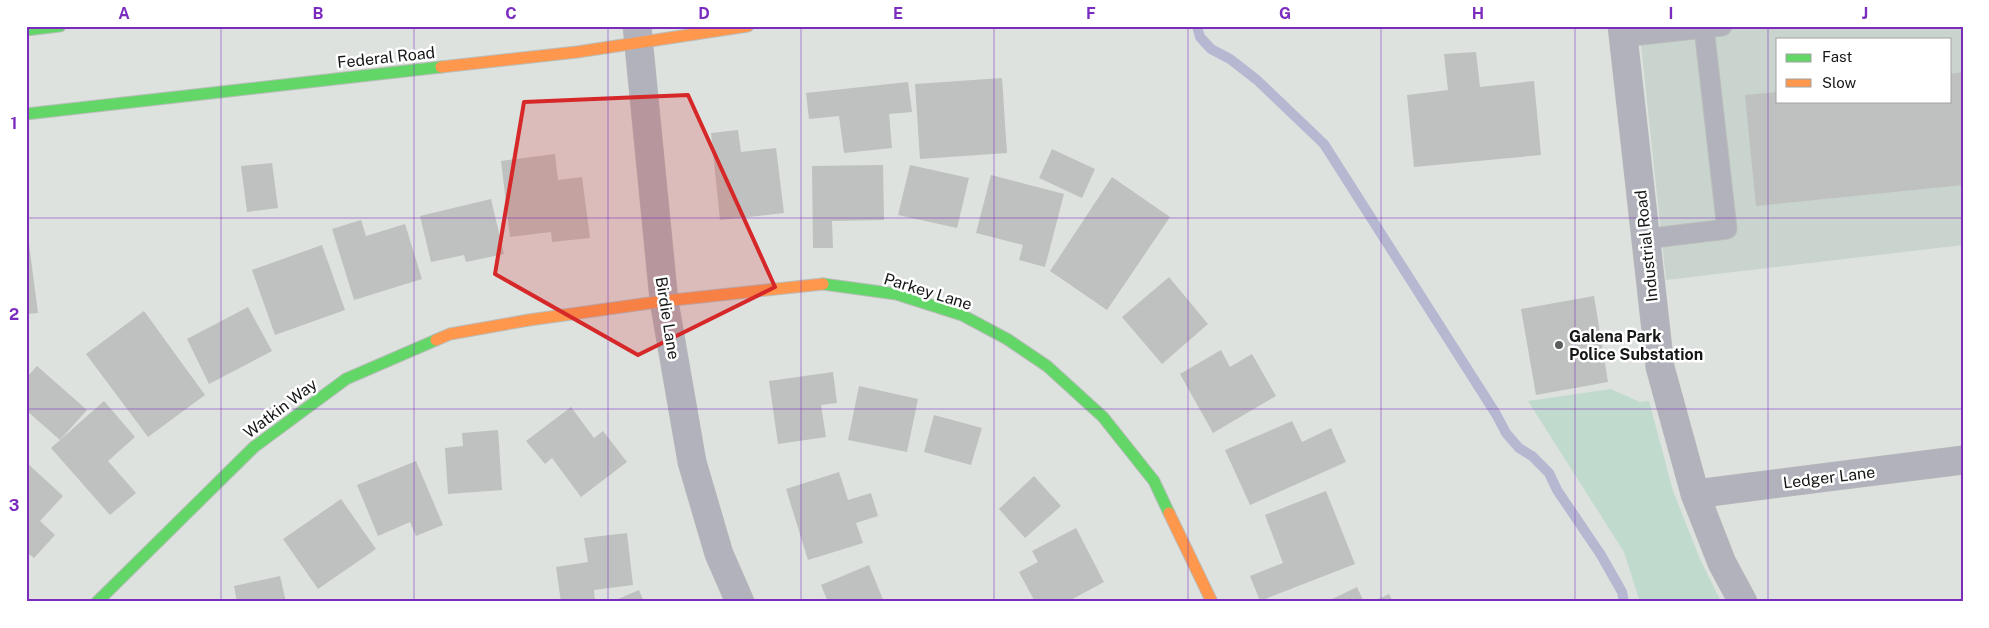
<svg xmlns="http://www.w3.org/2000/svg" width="1989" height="628" viewBox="0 0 1989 628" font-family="'Public Sans',sans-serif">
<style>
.built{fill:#c9d4ce;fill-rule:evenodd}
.green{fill:#c0dbcd}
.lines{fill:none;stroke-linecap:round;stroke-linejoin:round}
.stream{stroke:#b6b8d2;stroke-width:10}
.building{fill:#bec1bf}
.lane-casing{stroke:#babdbb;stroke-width:21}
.street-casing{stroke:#babdbb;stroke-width:29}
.fast-casing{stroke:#babdbb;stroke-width:13}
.slow-casing{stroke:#babdbb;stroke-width:13}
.lane{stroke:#b1b2bb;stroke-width:19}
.street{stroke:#b1b2bb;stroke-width:28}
.fast{stroke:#63d668;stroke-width:11}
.slow{stroke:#ff974d;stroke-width:11}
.marked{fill:#d62828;fill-opacity:0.2;stroke:#d62828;stroke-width:4;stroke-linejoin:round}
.grid{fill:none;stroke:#7b2cbf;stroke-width:1;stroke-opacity:0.55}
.poi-dot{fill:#5a5e5c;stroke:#fff;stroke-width:2}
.labels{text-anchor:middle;stroke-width:5;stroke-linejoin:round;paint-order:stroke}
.street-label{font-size:16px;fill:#141715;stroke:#fff}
.poi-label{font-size:16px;font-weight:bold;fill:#141715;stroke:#fff;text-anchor:start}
.neatline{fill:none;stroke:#7b2cbf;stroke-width:2}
.grid-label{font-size:16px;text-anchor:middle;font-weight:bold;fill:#7b2cbf}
</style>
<rect width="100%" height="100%" fill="#dde2df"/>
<path class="built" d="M 1639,26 L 1963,26 L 1963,245 L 1666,280 ZM 1778,39 L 1950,39 L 1950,101 L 1778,101 Z"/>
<polygon class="green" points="1611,389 1640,402 1649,401 1673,491 1700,559 1721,602 1640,602 1624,552 1528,401"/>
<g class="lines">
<polyline class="stream" points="1197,26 1200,37 1211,49 1230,59 1257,80 1324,144 1496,414 1506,433 1519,448 1532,456 1549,473 1557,490 1601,555 1622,592 1624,602"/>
</g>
<g class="building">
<polygon points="1476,52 1480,87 1534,81 1541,155 1414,167 1407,95 1448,90 1444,54"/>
<polygon points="1963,72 1963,185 1756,206 1745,95 1778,92 1778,101 1950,101 1950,74"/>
<polygon points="1002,78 1007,153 920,159 915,84"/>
<polygon points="908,82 912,112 889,114 892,148 844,153 839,116 809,119 806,93"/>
<polygon points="738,130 741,152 776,148 784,213 720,220 711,133"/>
<polygon points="1052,149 1095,169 1082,198 1039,178"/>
<polygon points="555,154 558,180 582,177 590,238 552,242 551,232 510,237 501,161"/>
<polygon points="272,163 278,208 247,212 241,166"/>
<polygon points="883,165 884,220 832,221 833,248 813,248 812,166"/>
<polygon points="910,165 969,178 957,228 898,215"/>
<polygon points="991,175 1064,194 1045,267 1019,260 1023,245 976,233"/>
<polygon points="1112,177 1170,217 1107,310 1050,271"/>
<polygon points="491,199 504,254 466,262 464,255 431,262 420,216"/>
<polygon points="361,220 366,236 405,224 422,279 354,300 332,229"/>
<polygon points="26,221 38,313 26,314"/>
<polygon points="322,245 345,310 275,335 252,270"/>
<polygon points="1169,277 1208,324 1162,364 1122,317"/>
<polygon points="1594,296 1608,382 1536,395 1521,309"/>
<polygon points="248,307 272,351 209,384 187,339"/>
<polygon points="144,311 205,395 148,437 86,354"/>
<polygon points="1221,350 1230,367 1252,354 1276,396 1213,433 1180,374"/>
<polygon points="37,366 87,410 60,440 26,410 26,378"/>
<polygon points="833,372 837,403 821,405 826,437 778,444 769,381"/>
<polygon points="859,386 918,399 907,452 848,440"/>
<polygon points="104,401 135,437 108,461 136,493 110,515 51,448"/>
<polygon points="571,407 594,438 603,431 627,462 581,497 552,458 545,464 526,441"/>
<polygon points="934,415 982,428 971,465 924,452"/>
<polygon points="1292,421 1302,442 1331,428 1346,462 1250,505 1225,450"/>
<polygon points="498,430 502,490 448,494 445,448 463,446 462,433"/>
<polygon points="416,461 443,525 416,536 410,522 378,536 357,485"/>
<polygon points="28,464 63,496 40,521 55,535 34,558 26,552 26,466"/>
<polygon points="839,472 848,500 871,493 878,516 856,523 863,543 808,560 786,489"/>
<polygon points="1034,476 1061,506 1025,538 999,509"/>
<polygon points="1326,491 1355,564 1260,601 1250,576 1283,563 1265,515"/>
<polygon points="341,499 376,549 318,589 283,539"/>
<polygon points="1076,528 1104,582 1067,602 1035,602 1019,572 1038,562 1032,551"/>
<polygon points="627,533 633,585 594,590 595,602 561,602 556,567 588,562 584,538"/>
<polygon points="869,565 884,602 828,602 821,585"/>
<polygon points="280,576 286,602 237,602 234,586"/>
<polygon points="1357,587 1364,602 1326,602"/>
<polygon points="639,590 644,602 611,602"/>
<polygon points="1389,594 1393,602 1372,602"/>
</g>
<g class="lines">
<defs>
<g id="lane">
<polyline points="1623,37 1722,26"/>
<polyline points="1645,239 1727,229 1704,28"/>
</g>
<g id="street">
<polyline points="637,26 664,301 692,462 719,554 740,602"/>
<polyline points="1622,26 1660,367 1695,494 1722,563 1743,602"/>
<polyline points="1695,494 1963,460"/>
</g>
<g id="fast">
<polyline points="26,30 60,26"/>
<polyline points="26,114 441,67"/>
<polyline points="823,284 896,294 962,315 1007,339 1047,366 1103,417 1154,481 1169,513"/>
<polyline points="97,602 254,447 346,379 436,340"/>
</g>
<g id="slow">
<polyline points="441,67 577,52 748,26"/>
<polyline points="436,340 450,334 529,320 664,301 823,284"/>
<polyline points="1169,513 1212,602"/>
</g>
</defs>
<use href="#lane" class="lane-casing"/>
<use href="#street" class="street-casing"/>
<use href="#fast" class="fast-casing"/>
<use href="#slow" class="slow-casing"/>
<use href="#lane" class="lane"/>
<use href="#street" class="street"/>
<use href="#fast" class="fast"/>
<use href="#slow" class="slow"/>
</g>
<path class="marked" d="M 688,95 L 775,287 L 638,355 L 495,274 L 524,102 Z"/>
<path class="grid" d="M 221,26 L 221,602M 414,26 L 414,602M 608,26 L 608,602M 801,26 L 801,602M 994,26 L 994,602M 1188,26 L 1188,602M 1381,26 L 1381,602M 1575,26 L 1575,602M 1768,26 L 1768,602M 26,218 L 1963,218M 26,409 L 1963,409"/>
<circle class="poi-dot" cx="1559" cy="345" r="5"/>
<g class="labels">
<g class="street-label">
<text transform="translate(386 57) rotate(-6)" y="6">Federal Road</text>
<text transform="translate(1646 246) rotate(-96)" y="6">Industrial Road</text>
<text transform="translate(928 291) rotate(17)" y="6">Parkey Lane</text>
<text transform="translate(668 318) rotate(81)" y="6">Birdie Lane</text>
<text transform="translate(280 408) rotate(-37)" y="6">Watkin Way</text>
<text transform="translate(1829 477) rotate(-7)" y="6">Ledger Lane</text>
</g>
<g class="poi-label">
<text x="1569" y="342">Galena Park<tspan x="1569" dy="18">Police Substation</tspan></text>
</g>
</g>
<rect width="1989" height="628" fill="none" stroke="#ffffff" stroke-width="55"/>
<rect x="1776" y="38" width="175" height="65" fill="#ffffff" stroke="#a1a2a1"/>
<rect x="1786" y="54" width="25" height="8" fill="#63d668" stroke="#a1a2a1"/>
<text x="1822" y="62" font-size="15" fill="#141715">Fast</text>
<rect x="1786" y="79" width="25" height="8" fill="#ff974d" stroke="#a1a2a1"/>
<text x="1822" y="88" font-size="15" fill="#141715">Slow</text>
<rect x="28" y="28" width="1934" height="572" class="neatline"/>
<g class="grid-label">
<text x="124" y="19">A</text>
<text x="318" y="19">B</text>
<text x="511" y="19">C</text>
<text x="704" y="19">D</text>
<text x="898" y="19">E</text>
<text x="1091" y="19">F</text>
<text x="1285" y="19">G</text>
<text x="1478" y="19">H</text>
<text x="1671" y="19">I</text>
<text x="1865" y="19">J</text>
<text x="14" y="129">1</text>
<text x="14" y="320">2</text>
<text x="14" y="511">3</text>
</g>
</svg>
